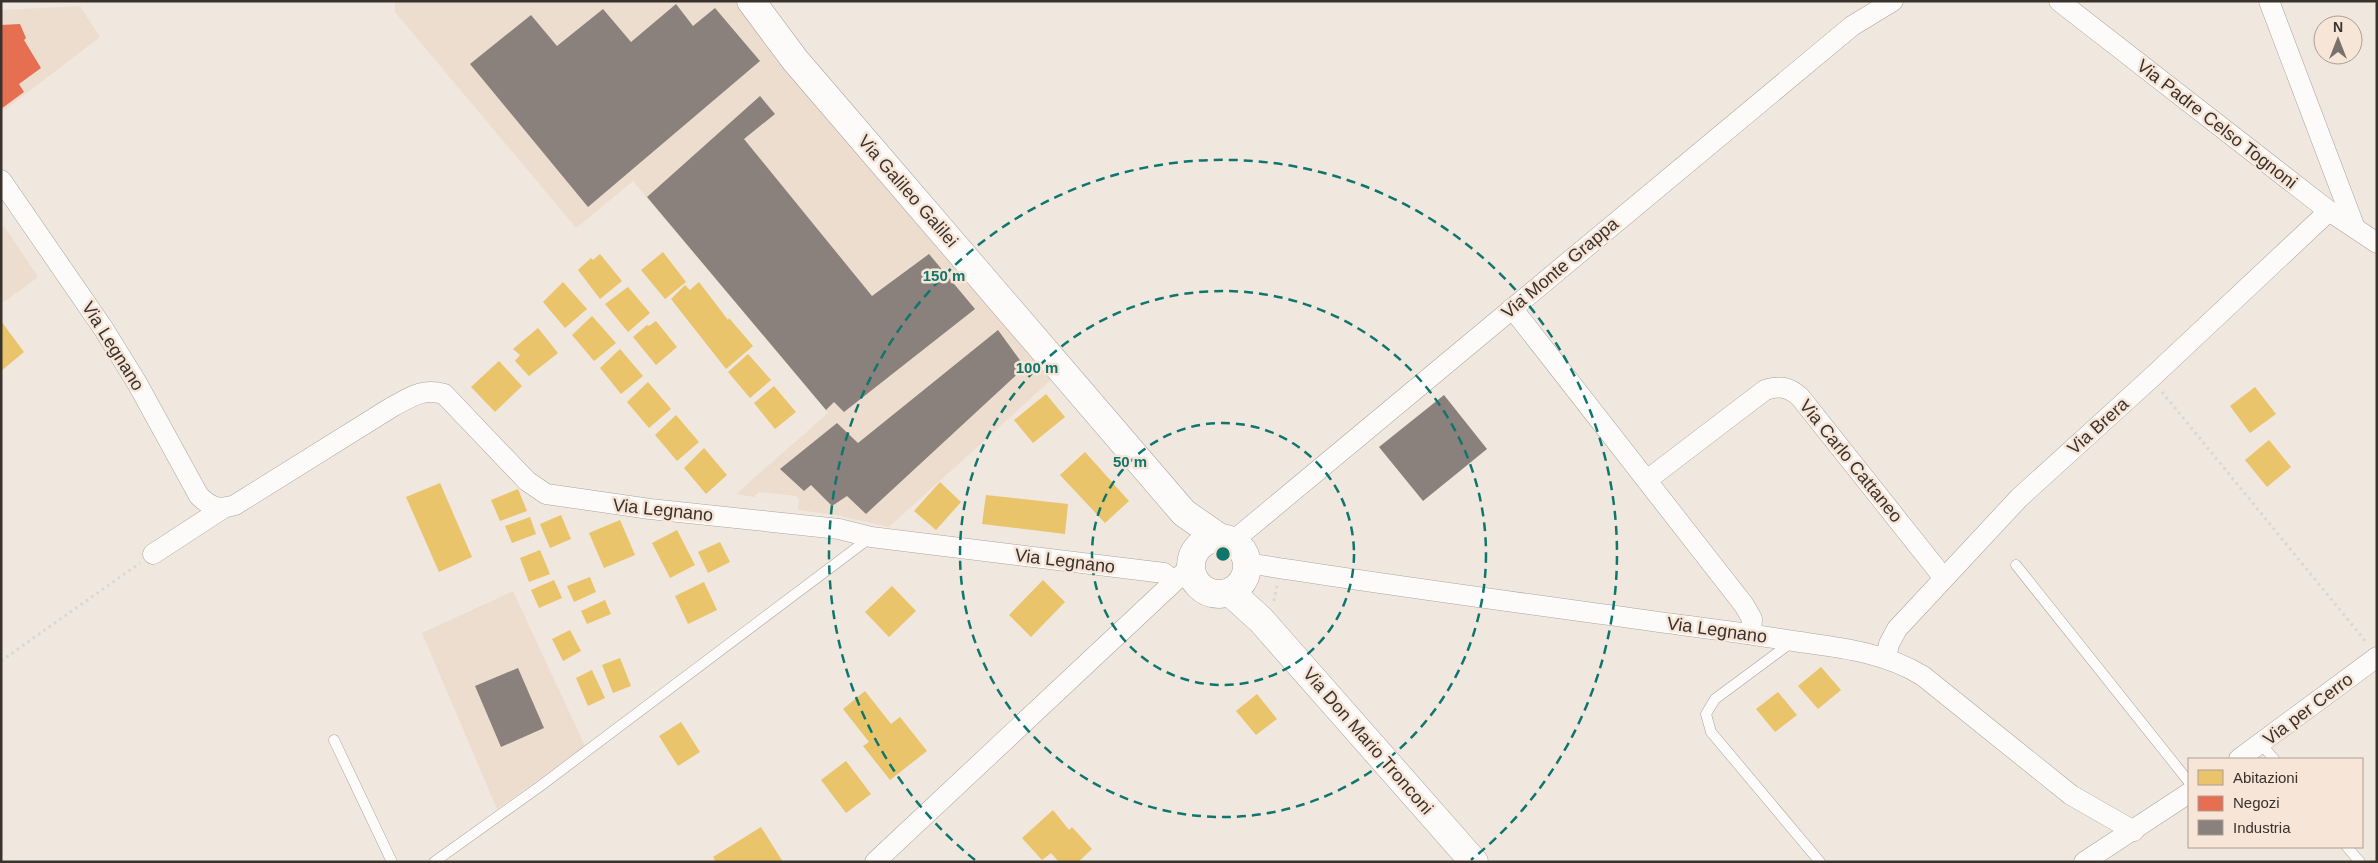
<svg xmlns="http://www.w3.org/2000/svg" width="2378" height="863" viewBox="0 0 2378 863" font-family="Arial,sans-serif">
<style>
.built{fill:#edddce}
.homes{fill:#e9c46a}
.shops{fill:#e76f51}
.industry{fill:#8a817c}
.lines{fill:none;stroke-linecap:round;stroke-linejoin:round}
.lane-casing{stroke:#aba49d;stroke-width:11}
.street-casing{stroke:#aba49d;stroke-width:21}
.secondary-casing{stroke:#aba49d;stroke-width:29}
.path{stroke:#dad7d5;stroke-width:3;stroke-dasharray:2.5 4;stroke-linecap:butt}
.lane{stroke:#fdfbfa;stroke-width:10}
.street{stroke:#fdfbfa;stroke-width:20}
.secondary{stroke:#fdfbfa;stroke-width:28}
.ring{fill:none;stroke:#0f766e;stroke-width:2.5;stroke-dasharray:9 6}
.labels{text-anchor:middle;stroke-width:5;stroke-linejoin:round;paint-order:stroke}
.street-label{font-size:18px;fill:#39322d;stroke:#f7e6d7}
.centre{fill:#0f766e;stroke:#f7e6d7;stroke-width:2.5}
.ring-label{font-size:15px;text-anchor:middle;font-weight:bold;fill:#0f766e;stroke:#f7e6d7;stroke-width:5;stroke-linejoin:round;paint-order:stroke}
</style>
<rect width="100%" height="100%" fill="#f0e7de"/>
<g class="built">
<polygon points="395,1 735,1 1051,380 889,527 836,515 798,510 799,500 796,496 759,492 754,497 736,494 828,413 633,181 576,228 395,12"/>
<polygon points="80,6 100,37 2,112 1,10"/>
<polygon points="4,226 38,277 1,304 1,229"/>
<polygon points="513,591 585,746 497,809 422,633"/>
</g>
<g class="homes">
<polygon points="663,252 686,282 665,299 641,270"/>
<polygon points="600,254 622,281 600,299 578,270 591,258 593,260"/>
<polygon points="563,282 587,309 565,328 543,302"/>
<polygon points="699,282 728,320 729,318 753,346 726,369 671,299 685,285 690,290"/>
<polygon points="628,287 650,313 628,332 605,304"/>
<polygon points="592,316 616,343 594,361 572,335"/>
<polygon points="1,321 24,352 1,371"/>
<polygon points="656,321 677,347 656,365 633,337 647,325 649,326"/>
<polygon points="538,328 558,353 529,376 515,361 520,355 513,349"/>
<polygon points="620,349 643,376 621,394 600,368"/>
<polygon points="748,354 771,380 750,398 728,372"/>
<polygon points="499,361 522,386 495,412 471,387"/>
<polygon points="648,382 671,409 649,428 627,402"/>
<polygon points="774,386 796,412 775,429 754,403"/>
<polygon points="2255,387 2276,414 2250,433 2230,406"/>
<polygon points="1046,394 1065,417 1033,443 1014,420"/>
<polygon points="676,415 699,442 677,461 655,435"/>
<polygon points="2269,440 2291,467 2267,487 2245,460"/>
<polygon points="704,448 727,475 706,494 684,468"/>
<polygon points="1085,452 1129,501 1105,523 1060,475"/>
<polygon points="940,482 961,502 936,530 914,511"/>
<polygon points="440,483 472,557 439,572 406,497"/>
<polygon points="518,489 527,511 500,521 491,500"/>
<polygon points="986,495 1068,504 1065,534 982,524"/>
<polygon points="561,515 571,539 550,548 540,524"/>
<polygon points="530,517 536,534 512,543 505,526"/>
<polygon points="620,520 635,555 604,568 589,533"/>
<polygon points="677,530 695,565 670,578 652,543"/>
<polygon points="720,542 730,562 708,573 698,552"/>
<polygon points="540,550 550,574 529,582 520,558"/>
<polygon points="590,577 596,592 574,602 567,586"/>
<polygon points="554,580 562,598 539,608 531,590"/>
<polygon points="1043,580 1065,602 1031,637 1009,615"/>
<polygon points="704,582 717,610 688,624 675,596"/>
<polygon points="892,586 916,611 889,637 865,612"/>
<polygon points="605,600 611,614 587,624 581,611"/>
<polygon points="570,630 581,651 563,661 552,639"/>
<polygon points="620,658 631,686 613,693 602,665"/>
<polygon points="1821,667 1841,690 1818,709 1798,686"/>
<polygon points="592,670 605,698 588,706 576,678"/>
<polygon points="865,691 891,724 900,717 927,751 890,780 863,746 869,742 843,709"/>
<polygon points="1778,692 1797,715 1775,732 1756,709"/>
<polygon points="1257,694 1277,719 1256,735 1236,711"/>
<polygon points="681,722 700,752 678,766 659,736"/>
<polygon points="846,761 871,794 846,813 821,780"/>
<polygon points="1053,810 1069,830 1072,827 1092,849 1078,862 1059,862 1051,853 1042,860 1022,838"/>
<polygon points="761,827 783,862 716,862 713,857"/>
</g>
<polygon class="shops" points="20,24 26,38 24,40 41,68 19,84 24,92 1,109 1,25"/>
<g class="industry">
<polygon points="676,4 693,26 715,8 760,61 588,207 470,64 531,15 557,46 603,9 631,42"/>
<polygon points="760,96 775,114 744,139 872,296 929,254 975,309 844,412 834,402 826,410 647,197"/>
<polygon points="998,330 1025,367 866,514 847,496 832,506 811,485 804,491 780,469 837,423 858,443"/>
<polygon points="1444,395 1487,449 1423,501 1379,447"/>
<polygon points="518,668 544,728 501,747 475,686"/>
</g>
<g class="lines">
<defs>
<g id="lane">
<polyline points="2016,565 2189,782"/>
<polyline points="1792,642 1715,699 1706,714 1711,732 1820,862"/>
<polyline points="334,740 392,862"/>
<polyline points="2261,744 2274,759"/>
<polyline points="2347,847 2360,862"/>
<polyline points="434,862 539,787 871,537"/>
</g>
<g id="street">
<polyline points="2059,1 2329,211 2377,243"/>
<polyline points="2269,1 2355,228"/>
<path d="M 1,180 L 103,328 L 137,383 L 199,496 C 212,508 218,510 235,505 L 392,407 C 411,397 422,388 444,394 L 527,481 L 546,494 L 650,509 L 839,529 L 871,537 L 1164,573 L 1173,581"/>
<polyline points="1512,308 1744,605 1752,619 1751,634"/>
<path d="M 1647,480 L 1765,390 C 1779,385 1789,387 1800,397 L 1943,577"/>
<polyline points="1233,541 1852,26 1893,1"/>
<polyline points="153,554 222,509"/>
<path d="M 1247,563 C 1391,586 1536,605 1681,625 C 1721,630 1761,636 1800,642 C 1843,648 1886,653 1923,676 L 2071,795 L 2134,831"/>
<polyline points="1886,658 1889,644 1897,629 2019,498 2151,378 2329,211"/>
<polyline points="2239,759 2377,657"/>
<polyline points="875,862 1192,565"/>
<polyline points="2084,862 2189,793"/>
</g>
<g id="secondary">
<polyline points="751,1 795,60 1184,513 1220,538"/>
<circle cx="1219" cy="566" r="28"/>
<polyline points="1230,592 1261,620 1474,862"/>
</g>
</defs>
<use href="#lane" class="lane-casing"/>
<use href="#street" class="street-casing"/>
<use href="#secondary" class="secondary-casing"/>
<g class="path">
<polyline points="2162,392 2367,643"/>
<polyline points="1274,601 1277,585"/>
<polyline points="1,661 140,563"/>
</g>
<use href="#lane" class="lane"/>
<use href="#street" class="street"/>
<use href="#secondary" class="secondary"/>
</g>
<g class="ring">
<circle cx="1223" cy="554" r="131"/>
<circle cx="1223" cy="554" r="263"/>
<path d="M975 860A394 394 0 1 1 1471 860"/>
</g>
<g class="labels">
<g class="street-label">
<text transform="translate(2217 124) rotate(38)" y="6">Via Padre Celso Tognoni</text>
<text transform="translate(908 191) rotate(49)" y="6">Via Galileo Galilei</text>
<text transform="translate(1560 268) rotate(-40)" y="6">Via Monte Grappa</text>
<text transform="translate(113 346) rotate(58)" y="6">Via Legnano</text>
<text transform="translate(2098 426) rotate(-42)" y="6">Via Brera</text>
<text transform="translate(1851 461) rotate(51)" y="6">Via Carlo Cattaneo</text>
<text transform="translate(663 510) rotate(6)" y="6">Via Legnano</text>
<text transform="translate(1065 561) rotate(7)" y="6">Via Legnano</text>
<text transform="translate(1717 630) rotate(8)" y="6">Via Legnano</text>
<text transform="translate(2308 709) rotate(-37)" y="6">Via per Cerro</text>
<text transform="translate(1368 741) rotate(49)" y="6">Via Don Mario Tronconi</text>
</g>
</g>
<circle cx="1223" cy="554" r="8" class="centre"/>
<g class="ring-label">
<text x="944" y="281">150 m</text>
<text x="1037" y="373">100 m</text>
<text x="1130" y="467">50 m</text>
</g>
<rect width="2378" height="863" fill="none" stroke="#39322d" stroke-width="5"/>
<rect x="2188" y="758" width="175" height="90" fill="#f7e6d7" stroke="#ab9e93"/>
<rect x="2198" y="770" width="25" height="15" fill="#e9c46a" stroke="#ab9e93"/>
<text x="2233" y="783" font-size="15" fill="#39322d">Abitazioni</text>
<rect x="2198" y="796" width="25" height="15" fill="#e76f51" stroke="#ab9e93"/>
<text x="2233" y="808" font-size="15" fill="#39322d">Negozi</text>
<rect x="2198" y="820" width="25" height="15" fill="#8a817c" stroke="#ab9e93"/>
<text x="2233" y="833" font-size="15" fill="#39322d">Industria</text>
<g transform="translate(2338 40)"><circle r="24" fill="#f7e6d7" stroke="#ab9e93"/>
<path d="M0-4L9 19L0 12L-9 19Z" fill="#79716b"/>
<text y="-8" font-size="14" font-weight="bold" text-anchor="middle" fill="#39322d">N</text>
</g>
</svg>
